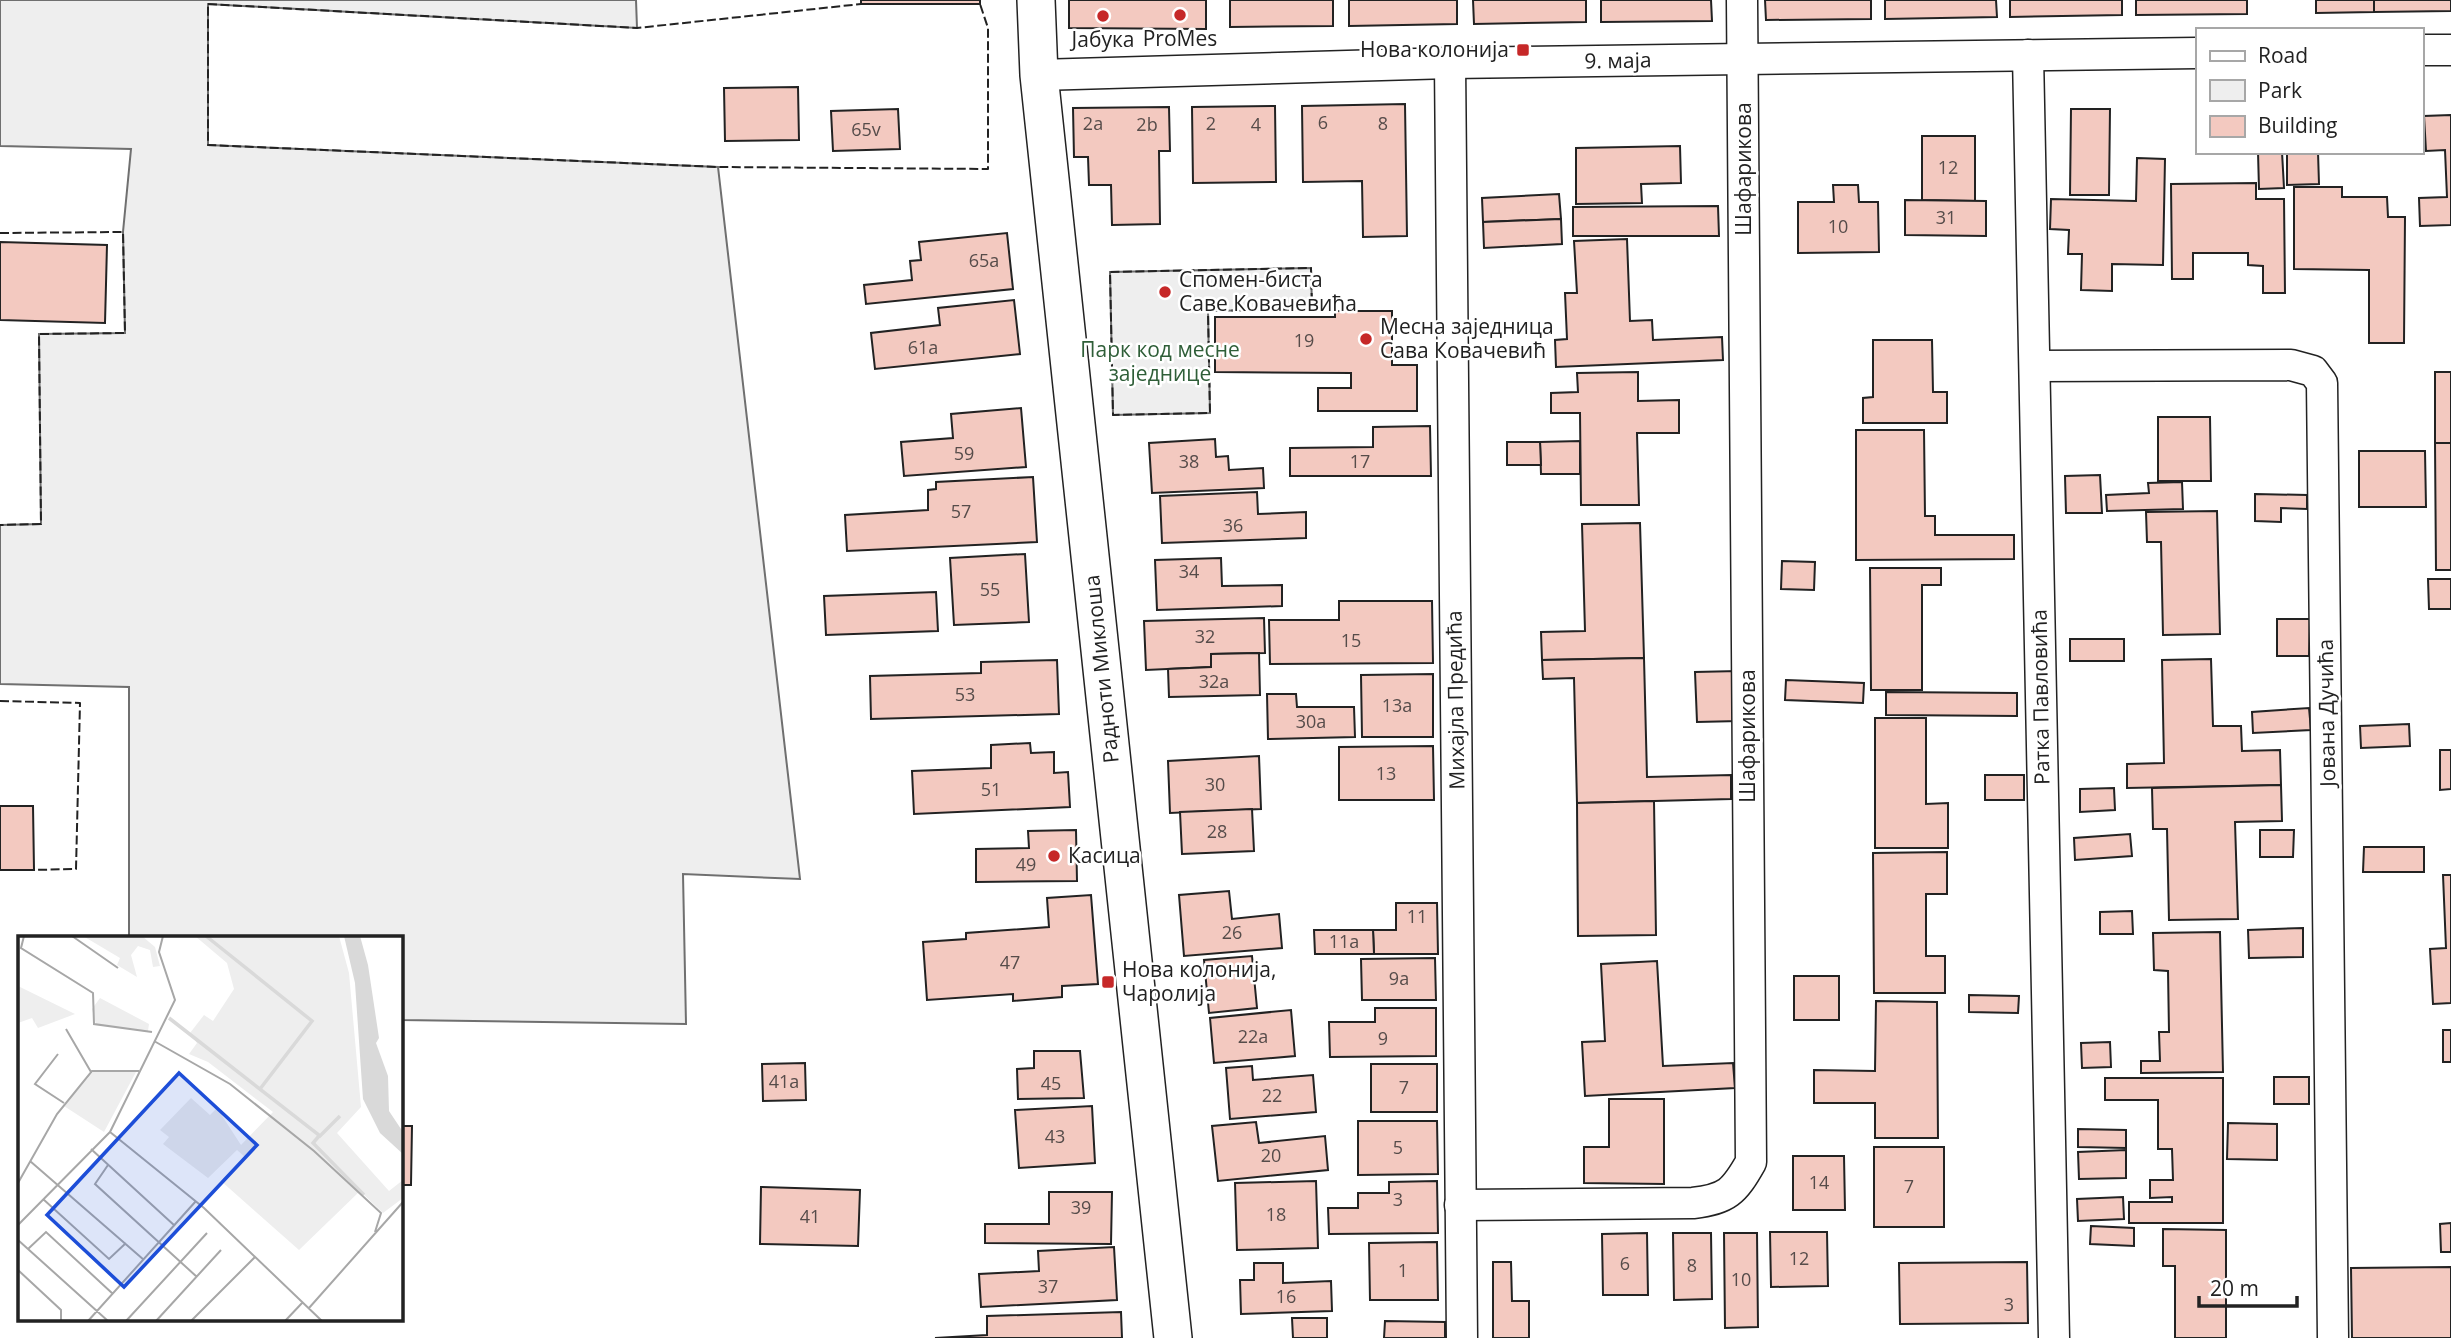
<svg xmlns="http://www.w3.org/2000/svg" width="2451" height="1338" viewBox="0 0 2451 1338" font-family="'Open Sans',sans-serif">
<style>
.green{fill:#eee;stroke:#6f6f6f;stroke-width:2}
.building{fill:#f3c9c0;stroke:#222;stroke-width:2}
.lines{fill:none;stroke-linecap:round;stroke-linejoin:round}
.minor-casing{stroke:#222;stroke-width:33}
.tertiary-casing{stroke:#222;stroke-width:40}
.minor{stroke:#fff;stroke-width:30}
.tertiary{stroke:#fff;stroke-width:37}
.fence{stroke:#222;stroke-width:2;stroke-dasharray:9 3.5;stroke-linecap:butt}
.poi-dot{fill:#c62828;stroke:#fff;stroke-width:2.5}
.labels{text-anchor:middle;stroke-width:5;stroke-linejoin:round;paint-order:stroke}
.number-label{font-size:18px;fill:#564c4a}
.poi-label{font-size:21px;fill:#222;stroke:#fff;text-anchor:start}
.street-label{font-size:21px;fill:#222;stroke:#fff}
.park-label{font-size:21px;fill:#2f5e38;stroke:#fff}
.inset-river{fill:none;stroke:#d9d9d9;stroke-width:3.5}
.inset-road{fill:none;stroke:#a7a7a7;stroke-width:2}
.view{fill:#1d4ed8;fill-opacity:0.15;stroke:#1d4ed8;stroke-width:3.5}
.inset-edge{fill:none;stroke:#222;stroke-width:3.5}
</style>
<rect width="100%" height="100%" fill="#fff"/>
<g class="green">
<polygon points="0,0 636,0 637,28 208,4 208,145 718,167 800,879 683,874 686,1024 401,1020 401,937 129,937 129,687 0,684 0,525 41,524 39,334 125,333 123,232 131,149 0,146"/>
<polygon points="1311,268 1312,309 1208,311 1210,413 1113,415 1110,272"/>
</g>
<g class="building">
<rect x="861" y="0" width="119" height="4"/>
<polygon points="1069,0 1206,0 1206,29 1069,28"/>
<polygon points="1230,0 1333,0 1333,26 1230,27"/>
<polygon points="1349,0 1457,0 1457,24 1349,26"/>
<polygon points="1473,0 1586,0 1586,22 1474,24"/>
<polygon points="1601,0 1711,0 1712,21 1601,22"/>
<polygon points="1765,0 1871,0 1871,19 1766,20"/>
<polygon points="1885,0 1996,0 1997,17 1885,19"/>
<polygon points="2010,0 2122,0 2122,15 2010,17"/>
<polygon points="2136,0 2247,0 2247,14 2136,15"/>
<polygon points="2316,0 2374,0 2374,12 2316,13"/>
<polygon points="2374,0 2451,0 2451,11 2374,12"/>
<polygon points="798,87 799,140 725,141 724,88"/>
<polygon points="1405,104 1407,236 1363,237 1362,181 1303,182 1302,106"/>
<polygon points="1275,106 1276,182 1193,183 1192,107"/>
<polygon points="1169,107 1170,151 1159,151 1160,224 1112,225 1111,185 1089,185 1088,157 1074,157 1073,108"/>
<polygon points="898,109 900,149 833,151 831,111"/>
<polygon points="2071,109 2110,109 2109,195 2070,195"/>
<polygon points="2451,115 2451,225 2420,226 2419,198 2447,197 2445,150 2426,151 2424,116"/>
<polygon points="1922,136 1975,136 1975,201 1922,200"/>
<polygon points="1680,146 1681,183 1641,184 1642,203 1576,204 1576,148"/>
<polygon points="2258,152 2282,152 2284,188 2259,189"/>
<polygon points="2287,152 2318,152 2319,184 2287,185"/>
<polygon points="2137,158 2165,159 2163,265 2112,264 2112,291 2081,290 2082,254 2068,254 2069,230 2050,229 2051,199 2136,201"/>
<polygon points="2256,183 2256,199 2284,199 2285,293 2263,293 2263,266 2248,265 2248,253 2193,253 2193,279 2172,279 2171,184"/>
<polygon points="1833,185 1858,185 1859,202 1878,202 1879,252 1798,253 1798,202 1834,202"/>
<polygon points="2294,187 2342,187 2342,197 2387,197 2388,217 2405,217 2404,343 2369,343 2369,270 2294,269"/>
<polygon points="1559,194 1561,219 1483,222 1482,198"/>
<polygon points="1905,200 1986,201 1986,236 1905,235"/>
<polygon points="1718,206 1719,236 1573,236 1573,207"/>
<polygon points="1561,219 1562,244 1484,248 1483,222"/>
<polygon points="1007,233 1013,289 866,304 864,285 912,280 910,261 921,260 919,242"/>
<polygon points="1627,239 1630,321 1652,320 1653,340 1722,337 1723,360 1556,367 1555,340 1567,339 1565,293 1577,293 1574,241"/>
<polygon points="0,242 107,245 105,323 0,320"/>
<polygon points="1014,300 1020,354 875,369 871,333 940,325 938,308"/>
<polygon points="1335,311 1392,311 1392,365 1417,365 1417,411 1318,411 1318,388 1351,388 1351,373 1215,372 1215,317 1335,317"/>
<polygon points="1873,340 1932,340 1933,392 1947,392 1947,423 1863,423 1863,398 1873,397"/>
<polygon points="1638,372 1638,401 1679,400 1679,433 1637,433 1639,505 1581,505 1580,413 1551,413 1551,393 1578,392 1577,373"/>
<rect x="2435" y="372" width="16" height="71"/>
<polygon points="1021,408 1026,467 904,476 901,442 953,438 951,414"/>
<polygon points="2158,417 2210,417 2211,481 2158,481"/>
<polygon points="1430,426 1431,476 1290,476 1290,448 1373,447 1373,427"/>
<polygon points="1856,430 1924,430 1925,516 1935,516 1935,535 2014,535 2014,559 1856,560"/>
<polygon points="1215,439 1216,457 1228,456 1229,470 1263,468 1264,488 1152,493 1149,443"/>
<polygon points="1580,441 1580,474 1541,474 1540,442"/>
<polygon points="1507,442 1540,442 1541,465 1507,465"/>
<polygon points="2435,443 2451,443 2451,570 2436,570"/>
<polygon points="2359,451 2425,451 2426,507 2359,507"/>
<polygon points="2100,475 2102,513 2066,513 2065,476"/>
<polygon points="1033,477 1037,542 847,551 845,515 928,510 928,490 936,489 936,482"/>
<polygon points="2182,482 2183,509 2107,511 2106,495 2149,493 2148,483"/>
<polygon points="1257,492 1258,514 1306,512 1306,538 1162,543 1160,496"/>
<polygon points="2255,494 2307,495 2307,509 2281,508 2281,522 2255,521"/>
<polygon points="2217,511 2220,634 2163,635 2161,542 2147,542 2146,512"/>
<polygon points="1640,523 1644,658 1542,660 1541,632 1585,631 1582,524"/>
<polygon points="1025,554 1029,622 954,625 950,558"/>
<polygon points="1221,558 1222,586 1282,585 1282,606 1157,610 1155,560"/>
<polygon points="1782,561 1815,562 1814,590 1781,589"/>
<polygon points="1870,568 1941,568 1941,585 1922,585 1922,690 1871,690"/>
<polygon points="2428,579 2451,579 2451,609 2429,609"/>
<polygon points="936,592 938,631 826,635 824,596"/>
<polygon points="1339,601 1432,601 1433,663 1270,664 1269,620 1339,620"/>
<polygon points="1264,618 1265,653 1211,654 1211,667 1146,670 1144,621"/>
<polygon points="2277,619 2310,619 2309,656 2277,656"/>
<rect x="2070" y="639" width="54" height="22"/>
<polygon points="1259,653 1260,695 1169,697 1168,669 1211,667 1211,654"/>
<polygon points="1644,658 1647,777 1731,775 1731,799 1577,803 1574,678 1543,679 1542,660"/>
<polygon points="2211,659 2213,726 2241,726 2242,751 2280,750 2281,785 2127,788 2127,764 2164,763 2162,660"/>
<polygon points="1057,660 1059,714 871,719 870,676 981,673 981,662"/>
<polygon points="1738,671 1739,721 1697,722 1695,672"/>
<polygon points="1433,674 1433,737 1362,737 1361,675"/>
<polygon points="1786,680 1864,683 1863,703 1785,700"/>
<polygon points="1886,692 2017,693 2017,716 1886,715"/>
<polygon points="1267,694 1296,694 1297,707 1354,707 1355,737 1268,739"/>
<polygon points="2309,708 2311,730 2253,733 2252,712"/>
<polygon points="1875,718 1926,718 1926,804 1948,803 1948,848 1875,848"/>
<polygon points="2409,724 2410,746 2361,748 2360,726"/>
<polygon points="1030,743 1031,753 1054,752 1054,773 1068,772 1070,807 914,814 912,771 991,768 991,745"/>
<polygon points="1433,746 1434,800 1339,800 1339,747"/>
<polygon points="2440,750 2451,750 2451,789 2440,790"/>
<polygon points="1259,756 1261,809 1170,813 1168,761"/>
<rect x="1985" y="775" width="39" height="25"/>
<polygon points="2281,785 2282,821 2235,822 2238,919 2169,920 2167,829 2153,829 2152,788"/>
<polygon points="2114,788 2115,810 2080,812 2080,789"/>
<polygon points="1654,801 1656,935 1578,936 1577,803"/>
<polygon points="0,806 33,806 34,870 0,870"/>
<polygon points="1252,809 1254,851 1182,854 1180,812"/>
<polygon points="1076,830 1077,881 976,882 976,849 1029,848 1028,831"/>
<polygon points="2260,830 2294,830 2293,857 2260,857"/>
<polygon points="2130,834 2132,856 2075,860 2074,838"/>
<polygon points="2364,847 2424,847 2424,872 2363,872"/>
<polygon points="1947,852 1947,894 1926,894 1926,956 1945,956 1945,993 1874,993 1873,853"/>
<polygon points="2443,875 2451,875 2451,1003 2433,1004 2430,949 2446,948"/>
<polygon points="1229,891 1232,919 1279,914 1282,948 1184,956 1179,895"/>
<polygon points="1091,895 1098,984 1062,986 1062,997 1013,1001 1013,994 927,1000 923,942 966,939 966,933 1049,927 1047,898"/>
<polygon points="1396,903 1437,903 1438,954 1374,954 1373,930 1396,930"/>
<polygon points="2132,911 2133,934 2100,934 2100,912"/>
<polygon points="2303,928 2303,957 2249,958 2248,930"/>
<polygon points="1314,930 1373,930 1374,954 1315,954"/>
<polygon points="2220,932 2223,1072 2141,1073 2141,1061 2160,1061 2159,1032 2169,1032 2168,971 2154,970 2153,933"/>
<polygon points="1252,956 1257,1008 1209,1013 1204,960"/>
<polygon points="1435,958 1436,1000 1362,1000 1361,959"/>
<polygon points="1657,961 1663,1066 1733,1063 1735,1088 1585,1096 1582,1042 1605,1041 1601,964"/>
<rect x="1794" y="976" width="45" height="44"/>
<polygon points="1969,995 2019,996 2018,1013 1969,1012"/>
<polygon points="1876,1001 1937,1002 1938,1138 1875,1138 1875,1103 1814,1103 1814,1070 1875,1071"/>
<polygon points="1375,1008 1436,1008 1436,1056 1330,1057 1329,1022 1375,1022"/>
<polygon points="1291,1010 1295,1056 1214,1063 1210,1018"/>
<rect x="2443" y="1030" width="8" height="32"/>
<polygon points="2110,1042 2111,1067 2082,1068 2081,1043"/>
<polygon points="1034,1051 1080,1051 1084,1098 1018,1099 1017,1069 1034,1068"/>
<polygon points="805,1063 806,1100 763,1101 762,1064"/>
<rect x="1371" y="1064" width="66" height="48"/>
<polygon points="1252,1066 1253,1080 1313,1075 1316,1112 1230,1119 1226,1068"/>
<rect x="2274" y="1077" width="35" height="27"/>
<polygon points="2105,1078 2223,1078 2223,1223 2129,1223 2129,1202 2172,1202 2172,1197 2150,1198 2150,1180 2173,1180 2172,1149 2158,1149 2158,1100 2105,1100"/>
<polygon points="1609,1099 1664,1099 1664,1184 1584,1183 1584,1147 1609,1147"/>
<polygon points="1092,1106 1095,1163 1019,1168 1015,1110"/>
<polygon points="1358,1121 1437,1121 1438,1174 1358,1175"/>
<polygon points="1256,1122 1259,1143 1325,1136 1328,1170 1218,1181 1212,1126"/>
<polygon points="2228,1123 2277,1124 2277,1160 2227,1159"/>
<polygon points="401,1126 412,1126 411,1185 401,1185"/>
<polygon points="2078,1129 2126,1130 2126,1148 2078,1147"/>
<rect x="1874" y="1147" width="70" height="80"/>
<polygon points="2126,1150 2126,1178 2079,1179 2078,1152"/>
<polygon points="1793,1156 1844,1156 1845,1210 1793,1210"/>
<polygon points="1316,1181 1318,1248 1237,1250 1235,1183"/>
<polygon points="1437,1181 1438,1233 1329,1234 1328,1208 1358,1208 1358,1193 1389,1193 1389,1182"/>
<polygon points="761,1187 860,1190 858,1246 760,1244"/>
<polygon points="1049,1192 1112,1192 1111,1244 985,1243 985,1224 1049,1224"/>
<polygon points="2123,1197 2124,1219 2078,1221 2077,1199"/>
<polygon points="2451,1223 2451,1252 2441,1252 2440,1224"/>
<polygon points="2091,1226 2134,1228 2134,1246 2090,1244"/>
<polygon points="2163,1229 2226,1230 2226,1338 2175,1338 2175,1266 2163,1266"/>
<polygon points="1770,1232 1827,1232 1828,1286 1771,1287"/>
<polygon points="1647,1233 1648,1295 1603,1295 1602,1234"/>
<polygon points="1673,1233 1711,1233 1712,1299 1674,1300"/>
<polygon points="1724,1233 1757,1233 1758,1327 1725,1328"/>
<polygon points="1437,1242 1438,1300 1370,1300 1369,1243"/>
<polygon points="1114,1247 1117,1300 981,1307 979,1274 1039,1271 1038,1251"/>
<polygon points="1493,1262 1511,1262 1512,1301 1529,1301 1529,1338 1493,1338"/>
<polygon points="2027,1262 2028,1323 1900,1324 1899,1263"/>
<polygon points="1254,1263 1283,1263 1283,1283 1331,1281 1332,1311 1241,1314 1240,1280 1254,1280"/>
<polygon points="2451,1267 2451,1338 2352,1338 2351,1268"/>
<polygon points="1121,1312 1122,1338 935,1338 987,1335 987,1316"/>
<polygon points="1292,1318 1327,1318 1327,1338 1293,1338"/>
<polygon points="1385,1321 1445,1322 1445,1338 1384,1338"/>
</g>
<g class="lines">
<defs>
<g id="minor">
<polyline points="2421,50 2451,50"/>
<polyline points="2028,55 2054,1338"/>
<polyline points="1450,63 1462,1338"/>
<polyline points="1039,75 1450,63 2197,53"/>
<polyline points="2035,366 2291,365 2313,371 2322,383 2333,1338"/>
<path d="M 1460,1205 L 1693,1203 C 1727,1199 1734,1192 1751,1162 L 1742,0"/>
</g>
<polyline id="tertiary" points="1036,0 1039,75 1173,1338"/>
</defs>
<use href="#minor" class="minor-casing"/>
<use href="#tertiary" class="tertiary-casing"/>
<use href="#minor" class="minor"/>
<use href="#tertiary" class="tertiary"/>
<g class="fence">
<polygon points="208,4 637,28 861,4 980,4 988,28 988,169 718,167 208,145"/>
<polyline points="0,233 123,232 125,333 39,334 41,524 0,525"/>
<polygon points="1311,268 1312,309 1208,311 1210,413 1113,415 1110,272"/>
<polyline points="0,701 80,703 76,869 32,870"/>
</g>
</g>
<g class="poi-dot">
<circle cx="1180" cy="15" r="7"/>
<circle cx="1103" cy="16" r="7"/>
<rect x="1516" y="43" width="14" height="14" rx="3.5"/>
<circle cx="1165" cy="292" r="7"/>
<circle cx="1366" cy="339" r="7"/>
<circle cx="1054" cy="856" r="7"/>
<rect x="1101" y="975" width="14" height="14" rx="3.5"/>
</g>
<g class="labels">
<g class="number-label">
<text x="1323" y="129">6</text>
<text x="1093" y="130">2a</text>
<text x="1211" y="130">2</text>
<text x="1383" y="130">8</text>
<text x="1147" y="131">2b</text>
<text x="1256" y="131">4</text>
<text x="866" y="136">65v</text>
<text x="1948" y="174">12</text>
<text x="1946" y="224">31</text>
<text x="1838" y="233">10</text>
<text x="984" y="267">65a</text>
<text x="1304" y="347">19</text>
<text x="923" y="354">61a</text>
<text x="964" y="460">59</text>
<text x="1189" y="468">38</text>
<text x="1360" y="468">17</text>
<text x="961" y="518">57</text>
<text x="1233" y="532">36</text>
<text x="1189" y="578">34</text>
<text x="990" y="596">55</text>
<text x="1205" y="643">32</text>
<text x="1351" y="647">15</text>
<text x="1214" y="688">32a</text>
<text x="965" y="701">53</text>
<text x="1397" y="712">13a</text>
<text x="1311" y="728">30a</text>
<text x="1386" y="780">13</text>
<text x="1215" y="791">30</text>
<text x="991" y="796">51</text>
<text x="1217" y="838">28</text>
<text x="1026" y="871">49</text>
<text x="1417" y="923">11</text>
<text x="1232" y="939">26</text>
<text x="1344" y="948">11a</text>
<text x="1010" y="969">47</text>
<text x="1399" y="985">9a</text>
<text x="1253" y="1043">22a</text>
<text x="1383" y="1045">9</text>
<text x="784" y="1088">41a</text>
<text x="1051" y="1090">45</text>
<text x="1404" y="1094">7</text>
<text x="1272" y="1102">22</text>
<text x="1055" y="1143">43</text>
<text x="1398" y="1154">5</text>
<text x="1271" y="1162">20</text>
<text x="1819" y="1189">14</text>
<text x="1909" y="1193">7</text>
<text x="1398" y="1206">3</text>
<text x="1081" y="1214">39</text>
<text x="1276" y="1221">18</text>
<text x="810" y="1223">41</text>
<text x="1799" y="1265">12</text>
<text x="1625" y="1270">6</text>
<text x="1692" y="1272">8</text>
<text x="1403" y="1277">1</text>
<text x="1741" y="1286">10</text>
<text x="1048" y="1293">37</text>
<text x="1286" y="1303">16</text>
<text x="2009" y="1311">3</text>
</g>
<g class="poi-label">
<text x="1180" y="46" text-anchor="middle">ProMes</text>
<text x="1103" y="47" text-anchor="middle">Јабука</text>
<text x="1509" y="57" text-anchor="end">Нова колонија</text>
<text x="1179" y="287">Спомен-биста<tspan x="1179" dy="24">Саве Ковачевића</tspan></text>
<text x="1380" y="334">Месна заједница<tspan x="1380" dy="24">Сава Ковачевић</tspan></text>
<text x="1068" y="863">Касица</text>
<text x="1122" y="977">Нова колонија,<tspan x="1122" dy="24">Чаролија</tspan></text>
</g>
<g class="street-label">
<text transform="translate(1618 61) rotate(-1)" y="7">9. маја</text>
<text transform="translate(1744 169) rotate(-90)" y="7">Шафарикова</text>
<text transform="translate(1102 669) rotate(-96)" y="7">Радноти Миклоша</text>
<text transform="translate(2041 697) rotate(-91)" y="7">Ратка Павловића</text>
<text transform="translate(1456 700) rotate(-91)" y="7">Михајла Предића</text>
<text transform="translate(2327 713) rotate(-91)" y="7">Јована Дучића</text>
<text transform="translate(1748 736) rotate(-90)" y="7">Шафарикова</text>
</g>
<g class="park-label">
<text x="1160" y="357">Парк код месне<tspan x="1160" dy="24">заједнице</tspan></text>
</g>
</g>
<g transform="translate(18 936)">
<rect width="385" height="385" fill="#fff"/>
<path d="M 65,0 L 124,0 L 137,11 L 142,30 L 135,31 L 132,14 L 120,10 L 113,19 L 119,41 L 99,29 L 102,22 ZM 177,0 L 321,0 L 331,37 L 343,171 L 319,197 L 371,255 L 385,244 L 385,262 L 365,277 L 342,255 L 281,314 L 203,245 L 227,221 L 219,214 L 190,242 L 145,208 L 151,201 L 142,194 L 173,162 L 192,179 L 199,172 L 223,209 L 255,176 L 190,126 L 171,118 L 179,107 L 172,97 L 186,79 L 195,85 L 216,53 L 209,27 ZM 0,50 L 57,78 L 20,92 L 14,82 L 0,87 ZM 82,62 L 131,88 L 130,95 L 78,88 L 74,73 ZM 76,135 L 118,136 L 86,196 L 46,170 Z" fill="#eee"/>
<path d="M 326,0 L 342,0 L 350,29 L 361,102 L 358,107 L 370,140 L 371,175 L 385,196 L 385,218 L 362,197 L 345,163 L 337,47 Z" fill="#d9d9d9"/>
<path class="inset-river" d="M 188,0 L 294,85 L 242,153M 151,82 L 302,200 L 322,180M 301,200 L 295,207 L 346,259"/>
<path class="inset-road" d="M 6,0 L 3,12 L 75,57 L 76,88 L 134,96M 54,0 L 100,32M 48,93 L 73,136M 136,105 L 212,148 L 296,215 L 363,277 L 357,296M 40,118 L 17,148 L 46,167M 92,196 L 186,272 L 304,385M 92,196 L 157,64 L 141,16 L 145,0M 73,213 L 157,290M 12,225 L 126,324M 90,229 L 77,248 L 179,341M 0,247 L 39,178 L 74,135 L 121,135M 25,263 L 91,323 L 108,307M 0,289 L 92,196M 0,304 L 90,385M 10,313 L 28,296 L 95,358M 0,334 L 43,374 L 43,385M 291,372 L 385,266M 70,385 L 178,265M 108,385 L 189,297M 138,385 L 203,314M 173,385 L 237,321M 267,385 L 285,366"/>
<path class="view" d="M 161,137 L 239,209 L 106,351 L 29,279 Z"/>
<rect width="385" height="385" class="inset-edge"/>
</g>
<rect x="2196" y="28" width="228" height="126" fill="#ffffff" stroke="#a7a7a7" stroke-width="2"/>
<rect x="2210" y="51" width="35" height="10" fill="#ffffff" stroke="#a7a7a7" stroke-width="2"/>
<text x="2258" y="63" font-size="21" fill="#222222">Road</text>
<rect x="2210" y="80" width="35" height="21" fill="#eeeeee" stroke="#a7a7a7" stroke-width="2"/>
<text x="2258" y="98" font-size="21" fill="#222222">Park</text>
<rect x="2210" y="116" width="35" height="21" fill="#f3c9c0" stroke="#a7a7a7" stroke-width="2"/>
<text x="2258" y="133" font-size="21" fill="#222222">Building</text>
<path d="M2199 1296v10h98v-10" fill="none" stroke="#222222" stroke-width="3.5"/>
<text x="2210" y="1296" font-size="21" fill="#222222" stroke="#ffffff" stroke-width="5" paint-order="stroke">20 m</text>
</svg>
